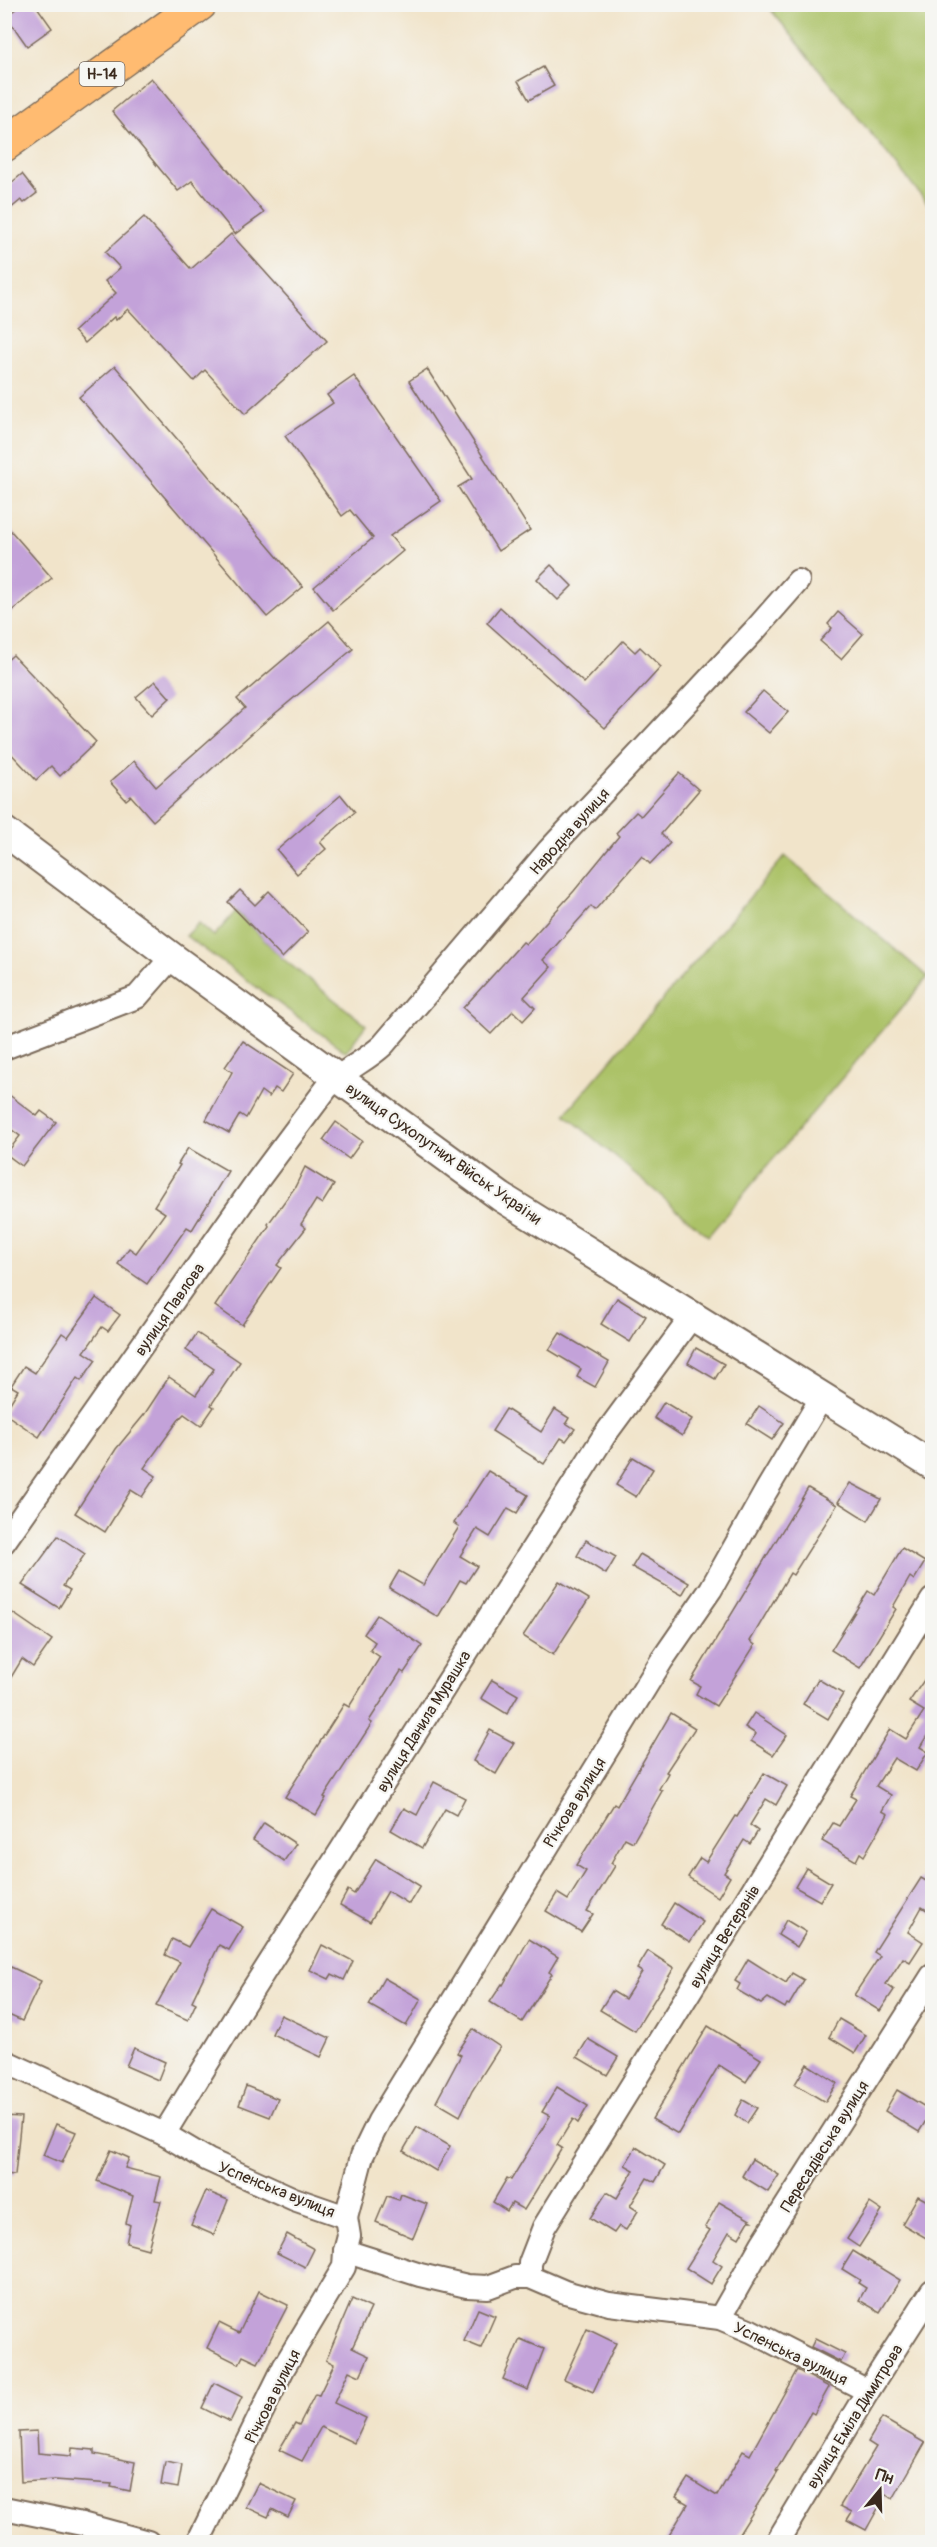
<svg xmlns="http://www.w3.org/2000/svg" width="937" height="2547" viewBox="0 0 937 2547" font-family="Pangolin,sans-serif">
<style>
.green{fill:#acc267;stroke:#747642;stroke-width:1.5}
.building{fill:#c3a2d9}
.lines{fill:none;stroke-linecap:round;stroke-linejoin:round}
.minor-casing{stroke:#7b6b5a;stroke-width:26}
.tertiary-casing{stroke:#7b6b5a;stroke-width:32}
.primary-casing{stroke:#7b6b5a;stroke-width:36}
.minor{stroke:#fff;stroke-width:22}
.tertiary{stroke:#fff;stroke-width:28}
.primary{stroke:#ffbb71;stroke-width:33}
.labels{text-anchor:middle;stroke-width:4.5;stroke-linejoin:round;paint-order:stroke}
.shield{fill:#f6f6f2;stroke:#73675e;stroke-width:1.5}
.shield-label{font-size:15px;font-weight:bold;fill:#3b2a1e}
.street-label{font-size:16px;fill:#3b2a1e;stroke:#f6f6f2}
</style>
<rect width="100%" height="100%" fill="#f6f6f2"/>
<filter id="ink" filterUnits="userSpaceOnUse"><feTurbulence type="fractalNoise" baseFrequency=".0167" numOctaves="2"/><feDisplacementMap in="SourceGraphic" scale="12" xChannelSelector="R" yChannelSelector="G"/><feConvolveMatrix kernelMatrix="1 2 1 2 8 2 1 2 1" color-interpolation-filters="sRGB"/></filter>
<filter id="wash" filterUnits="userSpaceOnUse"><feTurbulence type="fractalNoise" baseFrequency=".008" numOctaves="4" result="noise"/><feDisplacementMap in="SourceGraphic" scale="24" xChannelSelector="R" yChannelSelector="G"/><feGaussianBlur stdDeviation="1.35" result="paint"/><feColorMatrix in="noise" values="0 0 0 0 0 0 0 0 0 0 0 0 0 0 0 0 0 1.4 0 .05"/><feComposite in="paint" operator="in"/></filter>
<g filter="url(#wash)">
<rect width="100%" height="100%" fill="#f1e4ca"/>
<g class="green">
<polygon points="767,5 932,5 932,209"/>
<polygon points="785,856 928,977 708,1236 565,1114"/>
<polygon points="236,911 282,958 366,1025 346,1052 186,936 199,923 214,936"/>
</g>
<g id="blocks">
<g class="building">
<polygon points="23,4 35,4 52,28 27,46 6,16"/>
<polygon points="543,67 554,86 529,100 518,81"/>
<polygon points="151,78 264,213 235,234 192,181 178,191 112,111"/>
<polygon points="22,174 37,193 24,203 21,200 4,214 5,188"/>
<polygon points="144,217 191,269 231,234 327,341 245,414 205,370 194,381 128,309 116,320 114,317 85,343 74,331 116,293 105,281 120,268 105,252"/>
<polygon points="115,366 303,587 267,617 79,397"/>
<polygon points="427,369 530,530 498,551 458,487 472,479 409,381"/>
<polygon points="354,376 441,501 390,536 403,551 333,610 314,587 373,538 350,510 342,516 285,436 333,403 327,395"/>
<polygon points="4,523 52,578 4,618"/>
<polygon points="551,565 572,586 558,600 537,579"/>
<polygon points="500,607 584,683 623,641 635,652 640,647 661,667 605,728 487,623"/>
<polygon points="838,612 863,634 841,659 820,641 832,628 828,624"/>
<polygon points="329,621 353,649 260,726 153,821 131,796 126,800 110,782 134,761 156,787 245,708 237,699"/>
<polygon points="13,655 96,742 60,776 51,766 36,780 4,746 4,663"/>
<polygon points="155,681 170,698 152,715 136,697"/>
<polygon points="763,691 788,712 769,733 744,712"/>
<polygon points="679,773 699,790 661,834 670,843 650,864 642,856 595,910 591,906 543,960 551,967 524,997 535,1008 523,1021 513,1011 491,1034 463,1008 523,942 526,944 574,891 619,836 616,833 636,812 641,816"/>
<polygon points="341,795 355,812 320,842 326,849 297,874 277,850"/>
<polygon points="240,890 255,905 269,891 308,932 282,958 228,902"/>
<polygon points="243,1041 293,1074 281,1092 275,1088 269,1097 261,1091 246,1118 240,1114 229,1133 206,1120 232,1072 225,1067"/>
<polygon points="4,1091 37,1116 41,1111 56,1122 22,1166 6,1154 20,1136 4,1124"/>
<polygon points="336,1122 362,1141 349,1159 323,1140"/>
<polygon points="188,1148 228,1171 192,1230 187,1227 147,1284 118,1264 129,1248 136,1253 165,1213 154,1206 180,1165 178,1164"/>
<polygon points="305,1167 334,1185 322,1204 316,1200 301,1224 306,1228 277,1265 281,1268 242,1325 215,1306 269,1226 268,1224 295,1187"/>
<polygon points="96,1298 120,1315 108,1331 102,1327 84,1352 96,1360 81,1381 77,1378 39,1437 4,1413 18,1390 11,1386 24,1366 35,1373 62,1333 68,1337"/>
<polygon points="617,1298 646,1316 630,1342 601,1324"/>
<polygon points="197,1333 240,1362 211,1405 214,1407 201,1426 184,1414 180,1418 144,1468 156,1476 142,1497 131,1490 105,1532 75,1513 116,1449 144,1415 169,1377 196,1395 214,1369 186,1350"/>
<polygon points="560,1333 609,1362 595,1387 577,1377 581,1369 549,1350"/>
<polygon points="696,1348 724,1364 715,1379 688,1363"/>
<polygon points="664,1402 692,1419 682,1436 654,1418"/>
<polygon points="759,1406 784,1423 772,1440 747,1424"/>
<polygon points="506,1409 541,1432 555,1409 569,1418 566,1423 575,1429 566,1441 561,1438 544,1464 492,1431"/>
<polygon points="633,1457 653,1469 636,1497 616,1485"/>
<polygon points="488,1471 528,1495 517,1513 508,1508 490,1537 477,1529 460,1556 477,1566 466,1583 460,1580 438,1617 389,1588 399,1571 423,1585 459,1527 454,1523"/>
<polygon points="850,1483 881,1499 868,1521 838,1502"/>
<polygon points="808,1488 837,1505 793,1575 790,1573 750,1641 755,1645 716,1706 696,1694 700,1686 691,1681"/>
<polygon points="58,1536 85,1554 63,1586 70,1590 59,1608 22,1585"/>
<polygon points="586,1540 616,1557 606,1574 577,1556"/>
<polygon points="902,1548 925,1562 914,1580 910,1577 893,1607 896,1609 860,1668 831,1650 868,1591 874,1595"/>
<polygon points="640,1554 689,1583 682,1595 632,1567"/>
<polygon points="559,1581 589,1599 553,1655 523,1636"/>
<polygon points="4,1607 52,1640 33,1667 22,1659 4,1689"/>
<polygon points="377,1615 422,1646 404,1673 401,1671 369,1721 372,1723 324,1797 326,1798 316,1815 285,1797 344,1704 349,1707 380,1657 370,1650 375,1642 364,1634"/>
<polygon points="933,1667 933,1726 920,1747 928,1752 916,1771 894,1758 876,1786 891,1795 882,1811 888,1814 864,1856 860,1853 856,1861 822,1841 833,1823 839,1826 856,1799 850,1796 890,1729 906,1739 924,1711 909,1702"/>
<polygon points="818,1679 843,1694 828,1719 803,1704"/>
<polygon points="492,1680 518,1695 507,1714 481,1698"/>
<polygon points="671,1713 695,1728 666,1772 668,1773 659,1789 662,1791 633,1842 625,1838 611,1863 615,1866 587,1911 593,1914 581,1932 546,1911 557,1893 568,1900 586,1871 576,1865 614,1804 617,1806"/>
<polygon points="754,1713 787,1735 773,1755 751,1741 756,1734 745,1727"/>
<polygon points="490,1730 514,1743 496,1774 473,1761"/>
<polygon points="764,1773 787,1786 776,1805 766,1799 750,1825 758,1831 750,1844 744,1840 724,1873 730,1877 718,1897 688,1877 700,1858 706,1862 735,1816 737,1817"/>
<polygon points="434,1782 465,1798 456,1815 445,1809 422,1848 391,1830 404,1808 417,1815"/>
<polygon points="264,1823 296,1844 284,1861 253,1840"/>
<polygon points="376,1859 420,1886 409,1904 388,1891 370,1922 340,1905 348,1890 354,1894"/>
<polygon points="806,1868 831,1883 820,1901 795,1887"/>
<polygon points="921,1878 933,1885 933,1914 922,1907 908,1932 923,1942 910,1962 903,1958 886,1984 894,1990 880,2011 854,1995 880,1956 874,1952"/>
<polygon points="674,1903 703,1922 690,1942 661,1924"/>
<polygon points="211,1909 243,1927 229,1950 219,1945 192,2001 196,2003 188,2020 156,2006 180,1962 165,1955 172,1939 188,1947"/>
<polygon points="786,1920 806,1932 797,1947 778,1935"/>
<polygon points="529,1939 558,1957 549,1972 552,1974 522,2022 490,2002 502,1984 503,1985"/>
<polygon points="322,1945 353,1961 344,1980 332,1974 329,1979 310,1970"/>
<polygon points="648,1951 674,1968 635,2031 600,2010 612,1991 625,1999 642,1972 637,1969"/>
<polygon points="748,1959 786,1983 792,1973 804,1980 789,2005 787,2004 785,2008 768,1998 761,2004 737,1990 740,1984 735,1981"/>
<polygon points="11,1967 41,1981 22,2021 4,2013 4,1980"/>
<polygon points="384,1978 421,1999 406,2026 369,2005"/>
<polygon points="281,2015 330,2038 321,2057 272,2034"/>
<polygon points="839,2019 866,2035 855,2053 829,2037"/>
<polygon points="708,2026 761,2059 746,2082 719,2065 678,2134 652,2119"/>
<polygon points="473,2029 500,2047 472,2091 460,2116 436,2102 461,2055 457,2053"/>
<polygon points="588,2039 618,2057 607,2075 577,2057"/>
<polygon points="134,2048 165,2062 158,2080 126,2066"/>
<polygon points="807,2064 837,2083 825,2102 795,2084"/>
<polygon points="246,2086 278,2099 270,2117 239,2105"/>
<polygon points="557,2087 588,2106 578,2123 573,2119 557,2145 562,2148 524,2210 512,2203 507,2211 493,2202 507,2178 511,2180 550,2116 542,2112"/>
<polygon points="897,2090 932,2111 919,2132 885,2111"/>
<polygon points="743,2100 757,2108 747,2123 735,2115"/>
<polygon points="4,2116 21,2117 15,2175 4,2174"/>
<polygon points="56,2124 76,2132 62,2163 43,2155"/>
<polygon points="417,2127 450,2146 436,2171 403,2151"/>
<polygon points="636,2147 665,2165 655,2182 647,2178 630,2206 638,2211 626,2230 619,2226 614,2233 590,2218 607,2192 617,2198 634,2170 625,2165"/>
<polygon points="111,2150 129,2158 125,2168 161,2177 155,2200 161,2201 148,2249 126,2243 130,2225 126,2223 133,2196 97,2181"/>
<polygon points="752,2159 779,2175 768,2192 742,2176"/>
<polygon points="206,2191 228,2200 214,2235 191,2225"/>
<polygon points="401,2194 427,2204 413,2238 376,2222 387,2196 399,2200"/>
<polygon points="918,2196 933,2204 933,2242 902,2224"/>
<polygon points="719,2202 752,2221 749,2221 739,2238 729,2232 713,2260 722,2266 711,2284 686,2268 710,2230 705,2227"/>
<polygon points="870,2203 882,2211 859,2247 847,2239"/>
<polygon points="287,2234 314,2249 305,2267 277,2253"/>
<polygon points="853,2251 900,2280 880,2312 859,2300 866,2288 858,2283 860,2280 842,2269"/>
<polygon points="259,2291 288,2305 258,2363 243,2356 239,2364 207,2348 219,2323 239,2333"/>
<polygon points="352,2299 371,2308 352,2348 369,2356 360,2376 349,2371 334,2403 366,2418 354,2443 321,2427 302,2461 279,2450 295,2423 299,2425 315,2394 319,2395 334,2364 326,2360"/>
<polygon points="478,2309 495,2316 481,2348 464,2341"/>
<polygon points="587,2329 616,2343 593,2392 564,2379"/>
<polygon points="520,2339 544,2349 528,2390 503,2379"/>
<polygon points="815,2339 845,2354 841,2362 811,2347"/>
<polygon points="797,2370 829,2387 814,2414 811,2412 776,2471 778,2472 734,2542 665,2542 688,2504 676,2497 688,2478 717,2496 743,2451 750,2455"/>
<polygon points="214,2383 242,2397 230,2422 202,2408"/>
<polygon points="882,2418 925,2443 893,2499 886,2494 866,2530 847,2520 852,2512 840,2506 876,2447 868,2442"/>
<polygon points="37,2431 38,2453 71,2456 72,2448 94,2450 94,2454 135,2462 130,2491 111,2487 112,2484 55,2480 21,2482 19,2432"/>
<polygon points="165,2462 182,2465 178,2488 161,2485"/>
<polygon points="258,2483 296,2501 288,2517 272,2509 268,2517 246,2507"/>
</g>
</g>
</g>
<g filter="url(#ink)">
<use href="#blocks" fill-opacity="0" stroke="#7b6b5a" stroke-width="1.5"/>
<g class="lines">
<defs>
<g id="minor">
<polyline points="4,1048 137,997 172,957"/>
<path d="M 4,1542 L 258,1180 L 326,1089 C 342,1070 365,1062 383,1045 L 549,850 L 755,630 L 798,581"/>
<polyline points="4,2061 164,2134 208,2160 294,2199 346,2217 349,2236 345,2251 420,2275 467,2286 488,2287 515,2277 530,2277 565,2292 609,2304 720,2318 751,2331 868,2391"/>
<polyline points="164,2134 241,2008 604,1436 693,1315"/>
<polyline points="346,2217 362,2156 379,2121 662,1660 711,1589 766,1491 822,1397"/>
<polyline points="530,2277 530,2263 544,2227 932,1600"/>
<polyline points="720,2318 762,2244 932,1976"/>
<polyline points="4,2508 82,2524 148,2542"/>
<polyline points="198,2542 284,2367 344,2267 345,2251"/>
<polyline points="777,2542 868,2391 932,2291"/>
</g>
<polyline id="tertiary" points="4,831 172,957 501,1197 932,1465"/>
<polyline id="primary" points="4,145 200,4"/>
</defs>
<use href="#minor" class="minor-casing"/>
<use href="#tertiary" class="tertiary-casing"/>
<use href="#primary" class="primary-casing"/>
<use href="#minor" class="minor"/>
<use href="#tertiary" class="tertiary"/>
<use href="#primary" class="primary"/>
</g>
</g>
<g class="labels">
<rect class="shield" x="79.5" y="62" width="45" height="24" rx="4.5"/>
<g class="shield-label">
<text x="102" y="79">Н-14</text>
</g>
<g class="street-label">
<text transform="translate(569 831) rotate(-48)" y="6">Народна вулиця</text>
<text transform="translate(444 1153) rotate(35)" y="6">вулиця Сухопутних Військ України</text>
<text transform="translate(169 1309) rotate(-55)" y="6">вулиця Павлова</text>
<text transform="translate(423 1721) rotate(-58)" y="6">вулиця Данила Мурашка</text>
<text transform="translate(574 1802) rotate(-58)" y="6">Річкова вулиця</text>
<text transform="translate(724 1936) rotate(-58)" y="6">вулиця Ветеранів</text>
<text transform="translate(824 2146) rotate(-58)" y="6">Пересадівська вулиця</text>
<text transform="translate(277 2189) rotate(22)" y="6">Успенська вулиця</text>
<text transform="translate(791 2353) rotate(26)" y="6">Успенська вулиця</text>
<text transform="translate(272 2396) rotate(-63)" y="6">Річкова вулиця</text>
<text transform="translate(854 2416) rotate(-58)" y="6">вулиця Еміла Димитрова</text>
</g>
</g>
<rect width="937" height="2547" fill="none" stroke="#f6f6f2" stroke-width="24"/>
<g transform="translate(880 2490) rotate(19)" stroke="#f6f6f2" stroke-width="4.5" paint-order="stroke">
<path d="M0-4.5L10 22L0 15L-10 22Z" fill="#3b2a1e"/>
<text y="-9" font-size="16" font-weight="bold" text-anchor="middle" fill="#3b2a1e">Пн</text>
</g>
</svg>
